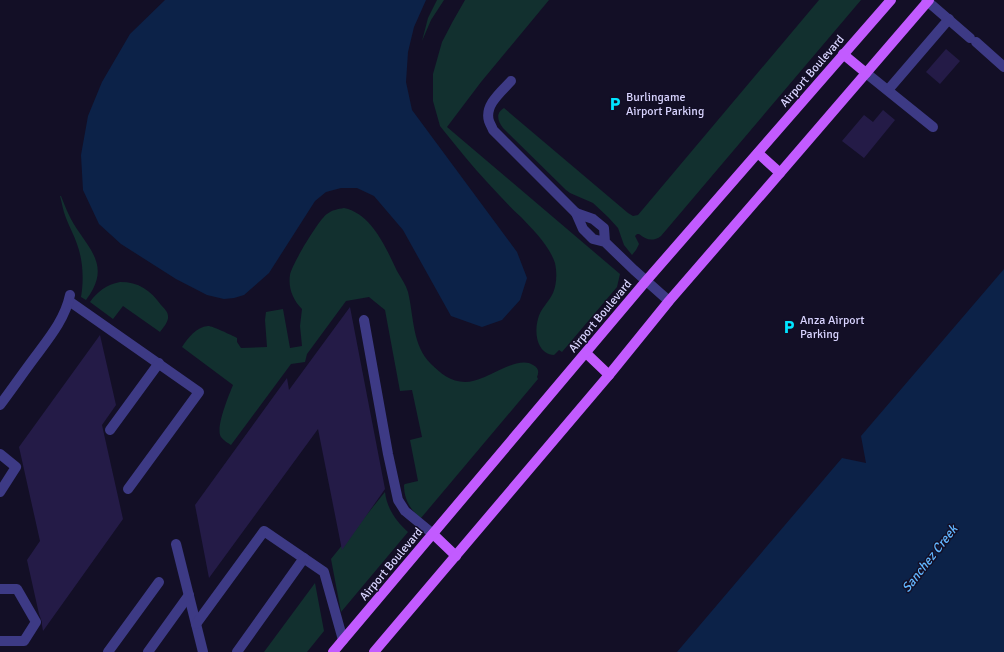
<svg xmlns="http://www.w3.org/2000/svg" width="1004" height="652" viewBox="0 0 1004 652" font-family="Signika,sans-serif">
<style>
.green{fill:#12302f}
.water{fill:#0c2248}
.building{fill:#241b47}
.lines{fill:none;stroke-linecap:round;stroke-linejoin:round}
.minor{stroke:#3d3a85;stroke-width:10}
.major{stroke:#c25bff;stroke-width:10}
.labels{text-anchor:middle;stroke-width:3;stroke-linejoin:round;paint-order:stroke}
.street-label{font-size:12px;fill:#d9d4ff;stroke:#130f26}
.poi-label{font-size:12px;fill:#d9d4ff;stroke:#130f26;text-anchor:start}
.water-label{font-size:13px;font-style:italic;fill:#62b6ff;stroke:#130f26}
</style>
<rect width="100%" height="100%" fill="#130f26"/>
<g class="green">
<polygon points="437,0 444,0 431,20 422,41 428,18"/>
<path d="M 465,0 L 549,0 L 481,82 L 447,127 L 620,274 L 617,287 L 562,352 L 559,350 L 554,355 C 537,354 534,333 538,319 C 540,309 549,302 553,293 C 557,284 557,272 555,263 C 549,245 533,230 521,217 C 509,206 498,194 487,182 C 472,166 458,148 444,131 L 440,126 L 433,101 L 433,74 L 442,42 L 453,21 Z"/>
<path d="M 819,0 L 861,0 L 661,236 C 653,242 646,240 639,234 L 637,234 L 635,236 L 639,244 L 636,250 L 632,255 L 624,245 L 618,228 L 608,217 L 593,203 L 570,193 L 566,190 L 503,128 C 498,122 495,113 504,108 L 628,213 L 633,216 L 638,215 Z"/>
<path d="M 60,196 L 61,196 C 66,209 71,221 79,232 C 92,251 105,266 93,289 C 91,293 88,297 86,300 L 81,297 C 84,279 83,260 77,244 C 74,235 69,226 66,218 C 63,211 62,203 60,196 Z"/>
<path d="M 344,208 C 372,214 386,248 397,271 C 401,278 406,285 408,292 C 414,317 412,345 431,364 C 440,373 451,382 465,382 C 471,382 477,380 482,378 C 495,373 521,356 533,365 C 539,368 539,372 537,377 L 538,379 L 421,518 C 410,510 404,499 404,485 L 405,484 L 418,481 L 410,440 L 422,437 L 412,390 L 400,391 L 385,310 L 369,297 L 346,301 L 307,354 L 305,362 L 291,364 L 231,445 C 228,443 223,440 221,437 C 215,428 229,395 233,385 L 182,347 C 188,338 196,327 208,326 C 213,326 231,335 237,338 L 237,342 L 241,348 L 267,347 L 265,320 L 266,312 L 283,309 L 290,348 L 302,346 L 300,326 L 302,309 C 293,300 288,288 290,275 C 291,266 319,219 327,214 C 332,210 338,209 344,208 Z"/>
<path d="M 120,282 C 139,282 150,290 161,305 C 164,308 168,312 168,316 C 169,321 163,328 160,332 L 123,306 L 113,319 L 90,302 C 98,291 106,285 120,282 Z"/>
<path d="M 385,492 C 387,509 396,521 408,532 L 341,612 L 331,559 Z"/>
<polygon points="315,583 324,631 307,652 264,652"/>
</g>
<g class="water">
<polygon points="165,0 426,0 414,27 408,52 406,82 412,110 517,252 527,278 520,300 502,320 482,327 451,316 403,230 374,196 357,188 341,188 326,192 315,201 269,273 244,295 234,298 224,299 207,295 176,279 121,244 99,224 83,190 81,155 88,116 102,82 130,34"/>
<polygon points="1004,269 1004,652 677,652 842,458 866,463 861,436"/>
</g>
<g class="building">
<polygon points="946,49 960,61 940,84 926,72"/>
<polygon points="883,110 895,120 864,158 842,141 864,115 873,122"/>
<polygon points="350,307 385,489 342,550 318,429 209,578 195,505 287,378 289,390"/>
<polygon points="100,335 116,405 102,425 123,519 43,631 42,625 42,622 39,614 27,560 40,541 19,447"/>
</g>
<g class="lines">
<g class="minor">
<polyline points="926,0 970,38"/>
<polyline points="976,42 1004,67"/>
<polyline points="866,73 933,127"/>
<path d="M 511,81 C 502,91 484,105 489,121 C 490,124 492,127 493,130 L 576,213"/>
<polyline points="888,90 949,19"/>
<polyline points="605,242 604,228 593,219 576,213 583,229 593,239 605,242 634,270 669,301"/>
<polyline points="69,301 199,392 128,489"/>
<polyline points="364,320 388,454 398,500 405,511 433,534"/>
<path d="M 0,405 C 12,389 23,373 35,357 C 49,338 65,319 70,295"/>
<polyline points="110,430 159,363"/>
<polyline points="0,454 16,467 0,492"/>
<polyline points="176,544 203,652"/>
<polyline points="0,589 17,589 36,622 24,641 0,641"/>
<polyline points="196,624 264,531 324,572 343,640"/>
<polyline points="108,652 159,582"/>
<polyline points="148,652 189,595"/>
<polyline points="237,652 304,558"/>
</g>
<g class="major">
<polyline points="843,54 866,73"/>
<polyline points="758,153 780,173"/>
<polyline points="586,353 609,375"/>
<polyline points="433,534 456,556"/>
<polyline points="333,652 646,281 891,0"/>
<polyline points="374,652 609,375 669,301 780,173 929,0"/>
</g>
</g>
<defs>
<symbol id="parking-bare" viewBox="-9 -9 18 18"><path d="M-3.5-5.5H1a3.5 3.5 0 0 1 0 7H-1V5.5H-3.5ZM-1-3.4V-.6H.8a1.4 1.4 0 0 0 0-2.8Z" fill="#00e5ff" stroke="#130f26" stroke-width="2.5" paint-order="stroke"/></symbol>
</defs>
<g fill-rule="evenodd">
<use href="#parking-bare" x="605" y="94" width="20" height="20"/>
<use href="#parking-bare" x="779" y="317" width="20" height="20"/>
</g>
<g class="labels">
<g class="street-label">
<text transform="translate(812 71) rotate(-49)" y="4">Airport Boulevard</text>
<text transform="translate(600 316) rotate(-50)" y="4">Airport Boulevard</text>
<text transform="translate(391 564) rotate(-50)" y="4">Airport Boulevard</text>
</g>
<g class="poi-label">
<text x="626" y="101">Burlingame<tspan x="626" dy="14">Airport Parking</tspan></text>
<text x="800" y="324">Anza Airport<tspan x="800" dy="14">Parking</tspan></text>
</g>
<g class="water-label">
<text transform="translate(929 558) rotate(-52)" y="5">Sanchez Creek</text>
</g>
</g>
</svg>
